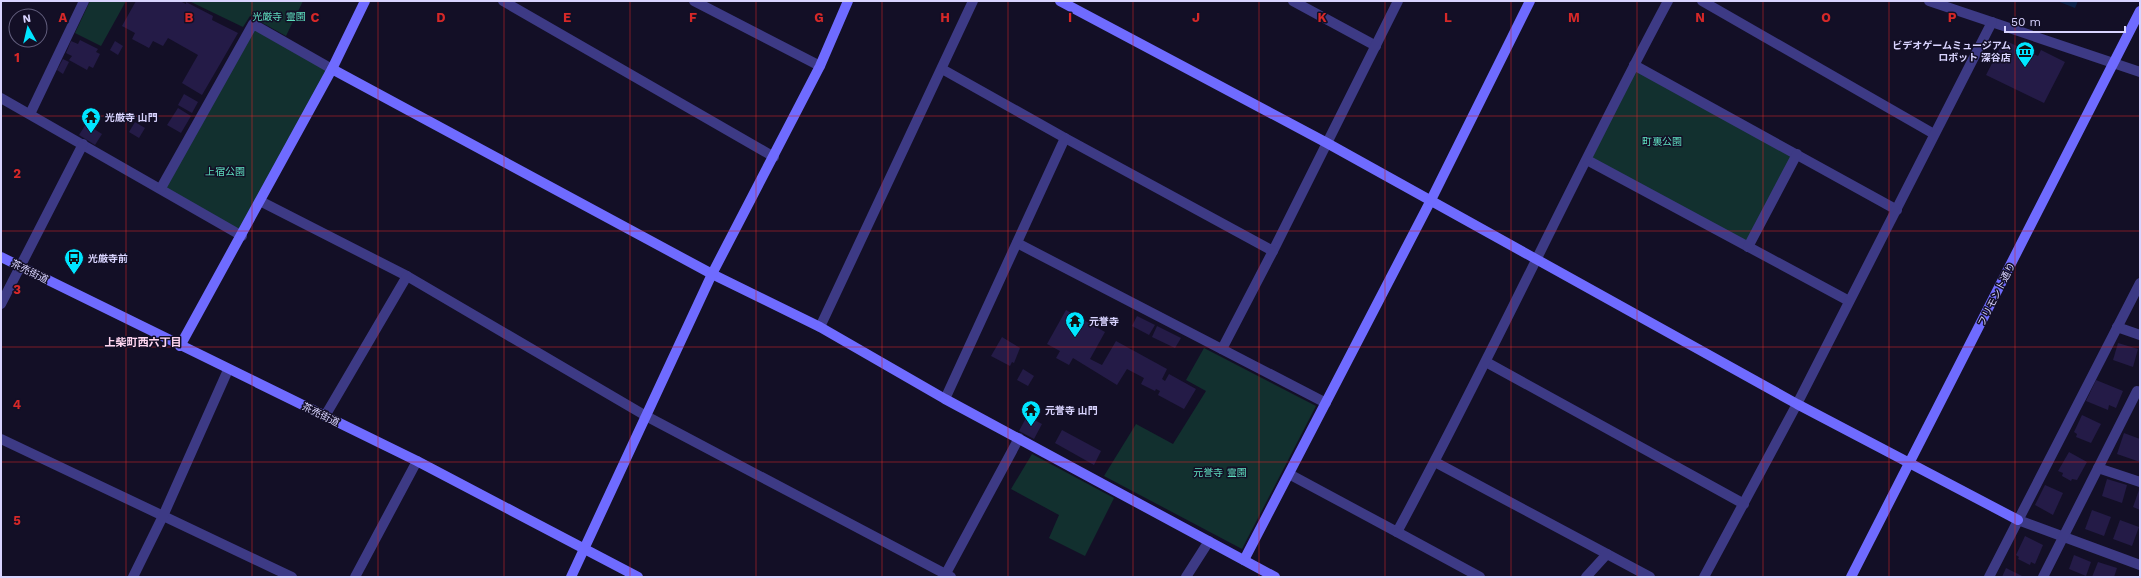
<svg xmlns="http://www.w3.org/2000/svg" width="2141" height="578" viewBox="0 0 2141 578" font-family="'Work Sans','Noto Sans JP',sans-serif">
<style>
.green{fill:#12302f}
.water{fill:#0c2248}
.building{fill:#241b47}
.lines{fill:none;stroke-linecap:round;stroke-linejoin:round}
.street{stroke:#3d3a85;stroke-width:10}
.secondary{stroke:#6f6bff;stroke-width:10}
.grid{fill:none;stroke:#d62828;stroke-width:1;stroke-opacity:0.55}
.labels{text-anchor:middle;stroke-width:3;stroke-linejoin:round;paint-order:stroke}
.park-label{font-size:10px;fill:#5fe0c0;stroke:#130f26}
.poi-label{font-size:10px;font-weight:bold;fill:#d9d4ff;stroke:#130f26;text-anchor:start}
.street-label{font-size:10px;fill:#d9d4ff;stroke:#130f26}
.neighbourhood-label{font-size:11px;font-weight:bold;fill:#ffd6f0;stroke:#130f26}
.grid-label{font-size:13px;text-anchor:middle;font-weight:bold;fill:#d62828;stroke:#130f26;stroke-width:3;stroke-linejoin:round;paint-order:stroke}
</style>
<rect width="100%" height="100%" fill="#130f26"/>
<g class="green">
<polygon points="90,1 126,1 101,46 75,33"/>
<polygon points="189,1 303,1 286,36 250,16 243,27"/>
<polygon points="253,24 332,69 242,236 161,188"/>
<polygon points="1634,65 1797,154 1748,247 1587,160"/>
<polygon points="1204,348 1316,406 1242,549 1104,476 1136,424 1173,444 1206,391 1186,380"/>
<polygon points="1032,454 1114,498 1085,556 1049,538 1059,515 1011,489"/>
</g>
<polygon class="water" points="2057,1 2078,1 2075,8"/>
<g class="building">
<polygon points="136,1 180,1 186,4 186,2 213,16 212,20 238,33 202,95 182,83 198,55 168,38 163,46 153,41 149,48 132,39 135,33 122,26"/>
<polygon points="80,40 98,49 96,52 100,54 93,68 89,66 87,70 69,60 72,56 66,53 71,41 78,44"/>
<polygon points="2004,40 2038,56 2041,50 2065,62 2044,103 1986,75"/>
<polygon points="115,41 123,46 118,55 110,50"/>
<polygon points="63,59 69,62 63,74 57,70"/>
<polygon points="184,94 198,102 192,113 178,105"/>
<polygon points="178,108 191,116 181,133 167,125"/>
<polygon points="135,122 145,128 139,138 129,132"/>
<polygon points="86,124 102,134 95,145 79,135"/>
<polygon points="1066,310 1105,332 1090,359 1102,365 1116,341 1167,369 1162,379 1165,381 1169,374 1196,389 1184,409 1158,395 1160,391 1156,389 1155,391 1141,384 1144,378 1127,369 1117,385 1073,358 1069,365 1056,358 1060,351 1047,344"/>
<polygon points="1137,316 1155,325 1149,335 1132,326"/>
<polygon points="1157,326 1181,338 1175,348 1152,337"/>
<polygon points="1002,337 1020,348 1014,363 1012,362 1010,366 991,356"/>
<polygon points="2118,343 2138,349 2133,367 2113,360"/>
<polygon points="1023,369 1034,376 1028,386 1017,380"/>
<polygon points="2096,380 2123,391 2116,408 2109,405 2108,410 2086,401"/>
<polygon points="2082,415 2101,424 2091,443 2076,437 2077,434 2074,432"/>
<polygon points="1027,416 1042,424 1034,439 1019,431"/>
<polygon points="1062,430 1101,451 1094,465 1055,443"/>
<polygon points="2124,433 2140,439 2140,462 2117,454"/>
<polygon points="2069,452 2087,462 2077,480 2072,479 2071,481 2062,476 2063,473 2058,471"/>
<polygon points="2107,479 2127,485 2122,503 2102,496"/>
<polygon points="2045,485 2063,493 2053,515 2035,505"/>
<polygon points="2139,490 2140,490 2140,510 2133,507"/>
<polygon points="2092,510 2111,517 2104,536 2085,529"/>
<polygon points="2120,520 2139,527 2132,546 2113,539"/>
<polygon points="2025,536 2043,545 2035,564 2031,562 2030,565 2018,559 2019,557 2016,555"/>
<polygon points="2074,555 2091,562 2086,576 2069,569"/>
<polygon points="2098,562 2117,568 2114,577 2092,577"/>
<polygon points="2006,568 2024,577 2002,577"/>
</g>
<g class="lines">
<g class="street">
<polyline points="503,1 774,157"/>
<polyline points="694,1 820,66"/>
<polyline points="1293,1 1376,46"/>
<polyline points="1702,1 1934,134"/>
<polyline points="1929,1 2140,72"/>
<polyline points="1634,65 1897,210"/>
<polyline points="942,69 1065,138 1273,251 1398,1"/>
<polyline points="1,98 242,236"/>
<polyline points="30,114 84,1"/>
<polyline points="1587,160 1849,301"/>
<polyline points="161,188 253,24 332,69"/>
<polyline points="260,201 407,276 646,416 951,577"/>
<polyline points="1017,243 1326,403"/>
<polyline points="1748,247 1797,154"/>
<polyline points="1,304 83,144"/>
<polyline points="820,327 973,1"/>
<polyline points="2117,327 2140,335"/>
<polyline points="1222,349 1273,251"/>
<polyline points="1486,362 1744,504"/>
<polyline points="945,399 1065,138"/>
<polyline points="325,416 407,276"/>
<polyline points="1,439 292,577"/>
<polyline points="1435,462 1650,577"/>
<polyline points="2098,468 2140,482"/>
<path d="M 1289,474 L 1397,532 C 1492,357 1574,176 1668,1"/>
<polyline points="2018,520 2140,565"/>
<polyline points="1397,532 1480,577"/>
<polyline points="133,577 163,516 228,370"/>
<polyline points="355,577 417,461"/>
<polyline points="944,577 1019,438"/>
<polyline points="1186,577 1209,541"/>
<polyline points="1586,577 1607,554"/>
<polyline points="1704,577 1797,404 1992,22"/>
<polyline points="1989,577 2140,283"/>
<polyline points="2043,577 2137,391 2140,392"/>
</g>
<g class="secondary">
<polyline points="1060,1 1327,143 1797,404 2018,520"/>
<polyline points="332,69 712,274 820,327 945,399 1275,577"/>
<polyline points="1,257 417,461 638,577"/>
<polyline points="180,346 332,69 365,1"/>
<polyline points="1244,560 1431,200 1530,1"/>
<polyline points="571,577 712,274 820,66 848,1"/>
<polyline points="1851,577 2140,11"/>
</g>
</g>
<path class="grid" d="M 126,1 L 126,577M 252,1 L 252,577M 378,1 L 378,577M 504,1 L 504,577M 630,1 L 630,577M 756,1 L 756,577M 882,1 L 882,577M 1008,1 L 1008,577M 1133,1 L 1133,577M 1259,1 L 1259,577M 1385,1 L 1385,577M 1511,1 L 1511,577M 1637,1 L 1637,577M 1763,1 L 1763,577M 1889,1 L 1889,577M 2015,1 L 2015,577M 1,116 L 2140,116M 1,231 L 2140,231M 1,347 L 2140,347M 1,462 L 2140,462"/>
<defs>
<symbol id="museum-pin" viewBox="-11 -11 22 30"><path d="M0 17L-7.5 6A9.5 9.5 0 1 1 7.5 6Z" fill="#00e5ff" stroke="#130f26"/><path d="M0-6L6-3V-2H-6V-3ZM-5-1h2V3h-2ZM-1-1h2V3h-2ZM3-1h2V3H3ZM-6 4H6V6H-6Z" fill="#111"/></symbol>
<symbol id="temple-pin" viewBox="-11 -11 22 30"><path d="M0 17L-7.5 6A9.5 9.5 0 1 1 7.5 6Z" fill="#00e5ff" stroke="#130f26"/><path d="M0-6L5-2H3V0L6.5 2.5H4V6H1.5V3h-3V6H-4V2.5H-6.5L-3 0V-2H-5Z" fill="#111"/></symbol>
<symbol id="bus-pin" viewBox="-11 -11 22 30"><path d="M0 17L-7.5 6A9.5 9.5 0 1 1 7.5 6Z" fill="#00e5ff" stroke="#130f26"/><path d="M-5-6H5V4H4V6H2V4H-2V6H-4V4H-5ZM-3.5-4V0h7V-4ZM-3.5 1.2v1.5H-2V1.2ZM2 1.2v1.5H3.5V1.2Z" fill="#111"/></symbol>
</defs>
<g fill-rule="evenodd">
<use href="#museum-pin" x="2014" y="40" width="22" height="30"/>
<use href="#temple-pin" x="80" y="106" width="22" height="30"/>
<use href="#bus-pin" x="63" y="247" width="22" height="30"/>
<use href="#temple-pin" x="1064" y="310" width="22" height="30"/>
<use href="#temple-pin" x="1020" y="399" width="22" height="30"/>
</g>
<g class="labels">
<g class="park-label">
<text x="279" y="20">光厳寺 霊園</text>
<text x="1662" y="145">町裏公園</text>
<text x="225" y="175">上宿公園</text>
<text x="1220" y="476">元誉寺 霊園</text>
</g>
<g class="poi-label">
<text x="2011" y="49" text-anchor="end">ビデオゲームミュージアム<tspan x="2011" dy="12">ロボット 深谷店</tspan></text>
<text x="105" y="121">光厳寺 山門</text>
<text x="88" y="262">光厳寺前</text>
<text x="1089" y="325">元誉寺</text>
<text x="1045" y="414">元誉寺 山門</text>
</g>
<g class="street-label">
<text transform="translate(30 271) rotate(26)" y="4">茶売街道</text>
<text transform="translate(1996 294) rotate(-63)" y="4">フリモント通り</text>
<text transform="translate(321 414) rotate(26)" y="4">茶売街道</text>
</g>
<g class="neighbourhood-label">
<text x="143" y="346">上柴町西六丁目</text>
</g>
</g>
<g class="grid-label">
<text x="63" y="22">A</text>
<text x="189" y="22">B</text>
<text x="315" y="22">C</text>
<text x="441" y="22">D</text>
<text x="567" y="22">E</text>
<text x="693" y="22">F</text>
<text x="819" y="22">G</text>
<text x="945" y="22">H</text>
<text x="1070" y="22">I</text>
<text x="1196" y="22">J</text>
<text x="1322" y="22">K</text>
<text x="1448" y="22">L</text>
<text x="1574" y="22">M</text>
<text x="1700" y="22">N</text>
<text x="1826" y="22">O</text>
<text x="1952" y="22">P</text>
<text x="17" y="62">1</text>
<text x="17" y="178">2</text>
<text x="17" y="294">3</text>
<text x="17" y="409">4</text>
<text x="17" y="525">5</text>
</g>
<rect width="2141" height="578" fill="none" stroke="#d9d4ff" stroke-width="4"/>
<g transform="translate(28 28) rotate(352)"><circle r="19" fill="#130f26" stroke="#625e7d"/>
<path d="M0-3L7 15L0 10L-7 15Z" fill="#00e5ff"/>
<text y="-6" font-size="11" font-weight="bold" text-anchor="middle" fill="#d9d4ff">N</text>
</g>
<path d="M2005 26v6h120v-6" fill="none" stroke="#d9d4ff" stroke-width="2"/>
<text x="2011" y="26" font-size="12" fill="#d9d4ff" stroke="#130f26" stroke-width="3" paint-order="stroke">50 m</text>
</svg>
